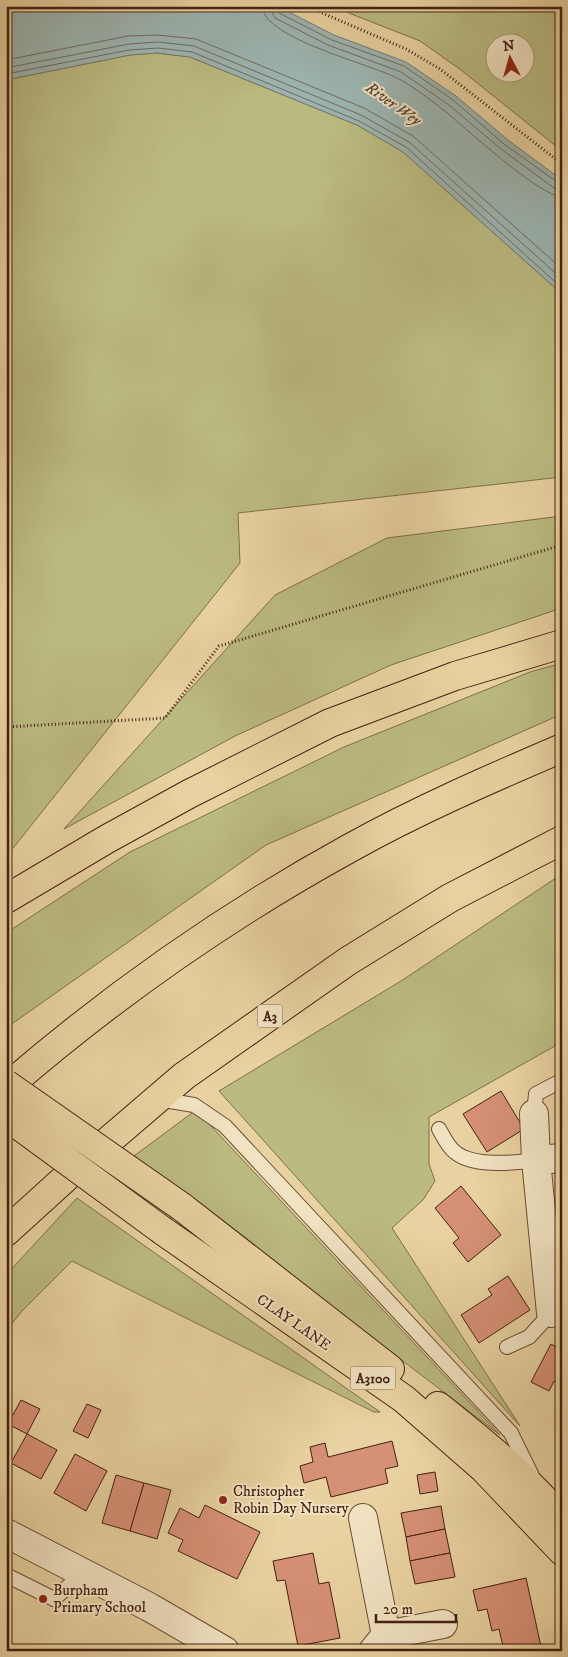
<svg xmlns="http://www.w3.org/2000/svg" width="568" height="1657" viewBox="0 0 568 1657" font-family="'IM FELL DW Pica',serif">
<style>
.green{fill:#bbbb81;stroke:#806e4a;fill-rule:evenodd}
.water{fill:#9cb5b1;stroke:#797a72}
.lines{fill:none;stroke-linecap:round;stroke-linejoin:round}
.shore{stroke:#706b62;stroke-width:1}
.building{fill:#d69076;stroke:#442113}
.service-casing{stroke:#6d4d36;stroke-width:16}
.minor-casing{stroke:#6d4d36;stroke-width:30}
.primary-casing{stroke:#442113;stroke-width:30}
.trunk-casing{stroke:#442113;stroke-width:30}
.path{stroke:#442113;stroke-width:3;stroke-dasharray:1 2.5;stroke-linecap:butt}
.service{stroke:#f1e2c2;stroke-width:14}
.minor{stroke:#f1e2c2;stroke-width:28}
.primary{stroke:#e9d2a1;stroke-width:28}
.trunk{stroke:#e9d2a1;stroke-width:28}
.primary-bridge-casing{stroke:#442113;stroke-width:30;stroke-linecap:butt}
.primary-bridge{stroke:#e9d2a1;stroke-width:28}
.poi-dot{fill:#8f2418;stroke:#f1e2c2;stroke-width:2}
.labels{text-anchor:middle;stroke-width:4;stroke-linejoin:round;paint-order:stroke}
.shield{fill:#f1e2c2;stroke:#785b48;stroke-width:1}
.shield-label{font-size:14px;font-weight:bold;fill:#442113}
.street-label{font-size:15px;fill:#442113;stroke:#f1e2c2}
.poi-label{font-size:15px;fill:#442113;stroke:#f1e2c2;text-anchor:start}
.water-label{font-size:16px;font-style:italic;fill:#5a463a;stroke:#f1e2c2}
</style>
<rect width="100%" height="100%" fill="#e9d2a1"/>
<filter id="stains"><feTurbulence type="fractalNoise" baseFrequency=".004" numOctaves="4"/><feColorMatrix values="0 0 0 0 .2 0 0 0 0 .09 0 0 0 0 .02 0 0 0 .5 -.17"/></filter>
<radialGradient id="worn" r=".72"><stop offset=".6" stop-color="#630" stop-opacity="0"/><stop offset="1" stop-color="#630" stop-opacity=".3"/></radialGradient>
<g class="green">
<path d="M 331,6 L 562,6 L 562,151 L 461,70 L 420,41 ZM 496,42 L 526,42 L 526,72 L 496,72 Z"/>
<polygon points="157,53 190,57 357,125 403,152 562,294 562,477 238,513 240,563 6,857 6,80 130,55"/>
<polygon points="562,516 562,608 391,665 235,736 64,829 275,595 387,538"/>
<polygon points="562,663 562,714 266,845 6,1028 6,933 130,852 344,747 530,672"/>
<polygon points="562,874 562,1042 429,1117 429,1164 435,1181 423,1200 392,1228 520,1426 219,1091 401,981"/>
<polygon points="196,1110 500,1435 134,1156"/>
<polygon points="77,1198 380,1412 374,1412 72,1261 22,1311 6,1331 6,1275"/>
</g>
<polygon class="water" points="6,6 277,6 334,35 406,62 456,96 508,140 562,180 562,294 403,152 357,125 190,57 157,53 130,55 6,80"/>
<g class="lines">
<g class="shore">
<path d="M 262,6 C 263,39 372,64 399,79 C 415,88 431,100 446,112 C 467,129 539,196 562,197"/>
<polyline points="269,6 275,18 328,45 401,72 449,105 501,149 554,188 562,190"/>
<polyline points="276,6 279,13 332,40 404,66 453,100 504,144 557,182 562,183"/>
<polyline points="6,60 128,36 158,35 196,39 364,108 413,136 562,269"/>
<polyline points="6,68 129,44 158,42 194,46 361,115 409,142 562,279"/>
<polyline points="6,74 129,50 158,48 192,52 359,121 406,147 562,288"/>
</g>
</g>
<g class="building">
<polygon points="501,1091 524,1129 487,1152 463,1114"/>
<polygon points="461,1186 501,1235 468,1262 453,1243 459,1238 435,1208"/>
<polygon points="508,1276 530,1310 479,1343 461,1315 492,1295 488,1289"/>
<polygon points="551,1344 562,1350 562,1384 554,1381 549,1391 531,1382"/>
<polygon points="21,1400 40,1409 27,1434 8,1424"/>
<polygon points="87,1404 101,1410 88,1438 73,1431"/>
<polygon points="27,1434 57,1450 41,1479 11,1463"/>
<polygon points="392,1441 398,1466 385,1469 388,1483 331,1497 326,1477 304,1483 300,1466 313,1462 310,1447 325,1443 328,1457"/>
<polygon points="75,1454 107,1471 86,1511 54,1493"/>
<polygon points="435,1472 438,1491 420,1494 417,1475"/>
<polygon points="116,1475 144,1483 130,1531 102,1523"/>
<polygon points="144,1483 171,1490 157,1539 130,1531"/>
<polygon points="205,1505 260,1532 237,1579 178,1551 183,1540 168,1533 180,1508 199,1518"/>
<polygon points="441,1506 445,1529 406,1537 401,1513"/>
<polygon points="445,1529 450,1553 410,1561 406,1537"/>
<polygon points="313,1553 319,1584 329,1582 340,1638 298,1646 285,1580 277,1581 273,1561"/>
<polygon points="450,1553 455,1577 415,1584 410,1561"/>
<polygon points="526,1578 542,1651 504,1651 499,1629 492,1631 487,1609 478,1611 473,1590"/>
</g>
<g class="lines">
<defs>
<g id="service">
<polyline points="158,1099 194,1105 225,1126 511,1433 534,1480"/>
<polyline points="534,1114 536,1094 561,1081"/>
<path d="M 439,1129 C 443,1136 448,1147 455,1152 C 472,1167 515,1163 536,1160"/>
<polyline points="507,1347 529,1337 551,1313 555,1315"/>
<polyline points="6,1575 54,1599 83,1573"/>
</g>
<g id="minor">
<polyline points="534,1114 536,1160 562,1158"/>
<polyline points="536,1160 551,1313"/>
<polyline points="363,1518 386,1635 373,1651"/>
<polyline points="6,1533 149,1607 225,1651"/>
<polyline points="386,1635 443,1624"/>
</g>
<g id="primary">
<polyline points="182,1207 390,1369"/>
<polyline points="163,1231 404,1399 484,1469 562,1551"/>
<path d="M 438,1406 C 482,1441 525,1476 562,1519"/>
</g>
<g id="trunk">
<polyline points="6,899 107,839 189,794 330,723 455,676 562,644"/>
<path d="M 6,1088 C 111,997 228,915 350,848 C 418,810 490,779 562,748"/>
<polyline points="6,1232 72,1172 184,1076 348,961 450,898 562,840"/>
</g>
</defs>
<use href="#service" class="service-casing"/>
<use href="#minor" class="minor-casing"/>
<use href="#primary" class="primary-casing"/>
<use href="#trunk" class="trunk-casing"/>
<g class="path">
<polyline points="306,6 406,49 440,69 562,164"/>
<polyline points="6,727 165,718 219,646 562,545"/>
</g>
<use href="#service" class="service"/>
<use href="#minor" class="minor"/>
<use href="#primary" class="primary"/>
<use href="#trunk" class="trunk"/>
<defs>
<g id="primary-bridge">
<polyline points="6,1084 182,1207"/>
<polyline points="6,1116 163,1231"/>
</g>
</defs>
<use href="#primary-bridge" class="primary-bridge-casing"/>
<use href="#primary-bridge" class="primary-bridge"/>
</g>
<g class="poi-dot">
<circle cx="223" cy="1500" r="5"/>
<circle cx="43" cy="1599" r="5"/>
</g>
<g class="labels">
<g class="shield">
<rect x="257.5" y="1004.5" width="25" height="23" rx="4"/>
<rect x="350.5" y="1366.5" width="45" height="23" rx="4"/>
</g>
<g class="shield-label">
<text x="270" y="1021">A3</text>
<text x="373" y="1383">A3100</text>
</g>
<g class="street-label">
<text transform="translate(294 1322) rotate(35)" y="5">CLAY LANE</text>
</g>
<g class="poi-label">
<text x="233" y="1496">Christopher<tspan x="233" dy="17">Robin Day Nursery</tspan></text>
<text x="53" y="1595">Burpham<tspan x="53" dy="17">Primary School</tspan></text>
</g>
<g class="water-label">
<text transform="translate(394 103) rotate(35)" y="6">River Wey</text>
</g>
</g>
<rect width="568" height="1657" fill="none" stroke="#e9d2a1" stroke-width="25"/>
<rect x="8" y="8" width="553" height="1642" fill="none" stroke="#442113" stroke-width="2.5"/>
<rect x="12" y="12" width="543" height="1632" fill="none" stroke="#442113"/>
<g transform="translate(510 58) rotate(354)"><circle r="24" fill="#f1e2c2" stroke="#ac957c"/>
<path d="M0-4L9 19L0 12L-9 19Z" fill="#8f2418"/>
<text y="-8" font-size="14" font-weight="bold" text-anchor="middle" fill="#442113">N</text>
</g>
<path d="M376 1614v8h80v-8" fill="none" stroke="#442113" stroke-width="2.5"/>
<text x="383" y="1614" font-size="15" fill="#442113" stroke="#f1e2c2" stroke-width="4" paint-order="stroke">20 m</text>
<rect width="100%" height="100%" filter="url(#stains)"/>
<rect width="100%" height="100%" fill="url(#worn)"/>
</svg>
